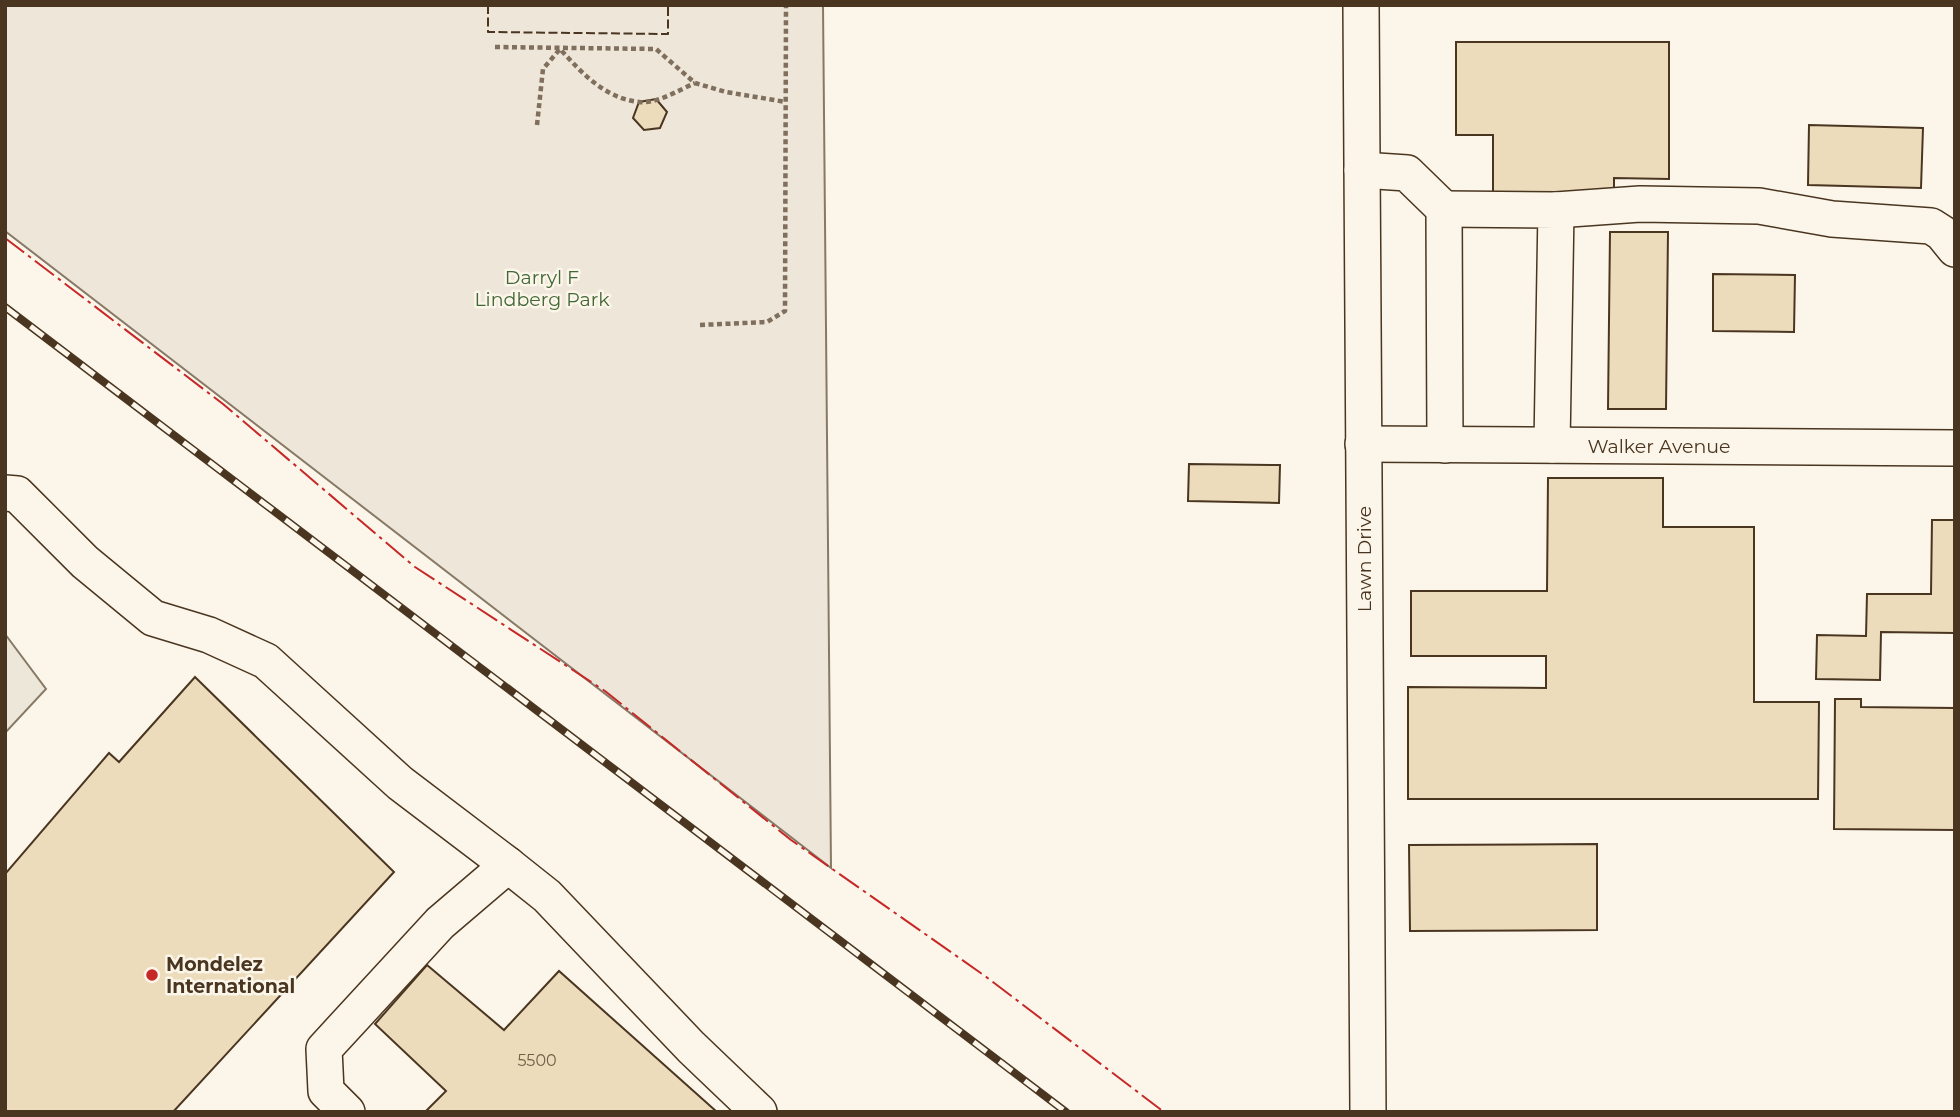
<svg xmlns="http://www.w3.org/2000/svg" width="1960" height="1117" viewBox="0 0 1960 1117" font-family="Montserrat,sans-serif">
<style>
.green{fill:#ede6d9;stroke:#887966;stroke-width:2}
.parking{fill:#ede7d9;stroke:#887966;stroke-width:2}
.building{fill:#ecdcbc;stroke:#4a3520;stroke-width:2}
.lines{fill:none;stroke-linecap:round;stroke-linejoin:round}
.minor-casing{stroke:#4a3520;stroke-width:38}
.path{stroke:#7f6f5c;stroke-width:4.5;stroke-dasharray:5 3.5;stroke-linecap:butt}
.minor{stroke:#fbf6e9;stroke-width:35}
.rail-casing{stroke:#4a3520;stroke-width:8}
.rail{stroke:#fbf6e9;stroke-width:5;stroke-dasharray:16;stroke-linecap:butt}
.fence{stroke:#4a3520;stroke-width:2;stroke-dasharray:9 3.5;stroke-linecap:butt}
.power{stroke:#c62828;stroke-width:2;stroke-dasharray:24 5 3.5 5;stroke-linecap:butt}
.poi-dot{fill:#c62828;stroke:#fbf6e9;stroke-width:2.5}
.labels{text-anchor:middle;stroke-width:5;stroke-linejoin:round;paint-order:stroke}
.number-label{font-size:16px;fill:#725f47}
.park-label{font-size:19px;fill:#436837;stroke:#fbf6e9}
.street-label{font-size:19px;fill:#4a3520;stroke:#fbf6e9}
.poi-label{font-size:19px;font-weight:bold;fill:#4a3520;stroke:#fbf6e9;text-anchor:start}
</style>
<rect width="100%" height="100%" fill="#fbf6e9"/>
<polygon class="green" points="5,5 823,5 831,868 5,231"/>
<polygon class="parking" points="5,634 46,689 5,733"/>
<g class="building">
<polygon points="1456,42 1669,42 1669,179 1614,178 1614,196 1493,196 1493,135 1456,135"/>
<polygon points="656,99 667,112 660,128 644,130 633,118 639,102"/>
<polygon points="1809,125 1923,128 1921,188 1808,185"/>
<polygon points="1610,232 1668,232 1666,409 1608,409"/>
<polygon points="1713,274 1795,275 1794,332 1713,331"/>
<polygon points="1189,464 1280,465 1279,503 1188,501"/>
<polygon points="1548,478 1663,478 1663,527 1754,527 1754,702 1819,702 1818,799 1408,799 1408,687 1546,688 1546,656 1411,656 1411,591 1547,591"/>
<polygon points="1932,520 1955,520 1955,633 1881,632 1880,680 1816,679 1817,635 1866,636 1867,594 1931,594"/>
<polygon points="195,677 394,872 173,1112 5,1112 5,874 109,753 119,762"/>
<polygon points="1835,699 1861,699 1861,707 1955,708 1955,830 1834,829"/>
<polygon points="1597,844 1597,930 1410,931 1409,845"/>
<polygon points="427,965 504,1030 559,971 717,1112 425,1112 446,1091 375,1024"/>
</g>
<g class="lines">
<defs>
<g id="minor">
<polyline points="1361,5 1368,1112"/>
<polyline points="1362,170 1407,173 1444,209 1445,445"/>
<polyline points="1444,209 1556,210 1552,445"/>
<polyline points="1556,210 1640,204 1759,206 1832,219 1931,226 1942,233 1955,249"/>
<polyline points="1363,444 1955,448"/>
<polyline points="5,493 17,494 85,562 153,618 209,635 266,661 400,783 508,865"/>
<polyline points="347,1112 326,1091 324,1049 440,923 508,865 547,896 691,1047 759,1112"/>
</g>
</defs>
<use href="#minor" class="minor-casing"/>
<g class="path">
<polyline points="495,47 656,49 695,83 726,92 786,102"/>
<path d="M 537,125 L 543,69 L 560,49 C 582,73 604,98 639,102 C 657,104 679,90 695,83"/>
<polyline points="700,325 767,322 785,311 786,5"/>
</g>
<use href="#minor" class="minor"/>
<defs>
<polyline id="rail" points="5,307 1066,1112"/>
</defs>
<use href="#rail" class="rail-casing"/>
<use href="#rail" class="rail"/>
<polyline class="fence" points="488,5 488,32 668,34 668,5"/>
<polyline class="power" points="5,238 223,404 415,567 605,691 791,840 985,976 1164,1112"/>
</g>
<circle class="poi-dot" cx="152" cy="975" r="7"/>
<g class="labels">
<g class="number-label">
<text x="537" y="1066">5500</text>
</g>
<g class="park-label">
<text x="542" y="284">Darryl F<tspan x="542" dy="22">Lindberg Park</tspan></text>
</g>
<g class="street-label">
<text x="1659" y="453">Walker Avenue</text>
<text transform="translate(1364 559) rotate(-90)" y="7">Lawn Drive</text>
</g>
<g class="poi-label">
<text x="166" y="971">Mondelez<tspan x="166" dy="22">International</tspan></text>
</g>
</g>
<rect width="1960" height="1117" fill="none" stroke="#4a3520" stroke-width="14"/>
</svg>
